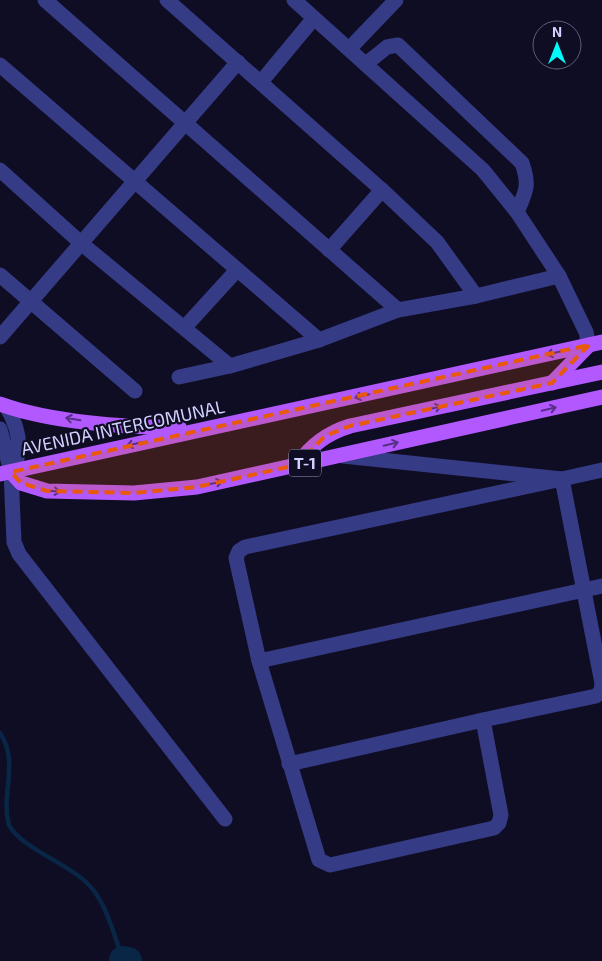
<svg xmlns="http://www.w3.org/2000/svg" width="602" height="961" viewBox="0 0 602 961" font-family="'Exo 2',sans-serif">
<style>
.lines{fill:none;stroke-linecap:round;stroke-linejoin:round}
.stream{stroke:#092647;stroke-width:4.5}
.river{stroke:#092647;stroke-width:28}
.minor{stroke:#363b85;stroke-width:15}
.major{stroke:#b158ff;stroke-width:15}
.oneway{stroke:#582f87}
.marked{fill:#e8590c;fill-opacity:0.2;stroke:#e8590c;stroke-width:4;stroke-dasharray:10 6;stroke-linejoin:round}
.labels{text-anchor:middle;stroke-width:4.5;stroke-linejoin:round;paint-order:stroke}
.shield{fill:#0f0d24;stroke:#9896bd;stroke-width:1}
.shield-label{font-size:16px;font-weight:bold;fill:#d2d1ff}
.street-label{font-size:18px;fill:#d2d1ff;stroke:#0f0d24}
</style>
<rect width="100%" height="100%" fill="#0f0d24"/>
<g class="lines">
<path class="stream" d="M 0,733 C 20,763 0,794 9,825 C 21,848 69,864 88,884 C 107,903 114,936 123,960"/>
<polyline class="river" points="123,960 128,961"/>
<g class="minor">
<polyline points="45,0 398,310"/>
<polyline points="167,0 382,190 437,242 476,296 398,310 319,340 230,366 179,377"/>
<polyline points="294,0 483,170 517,212 559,276 586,332 589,345"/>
<polyline points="350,48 396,0"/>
<path d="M 367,63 L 387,47 L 398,45 L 522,163 C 530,186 526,191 517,212"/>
<polyline points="0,65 319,340"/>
<polyline points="261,82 314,18"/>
<polyline points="0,170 82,244 230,366"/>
<polyline points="329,250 382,190"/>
<polyline points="0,275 135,391"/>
<polyline points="476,296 559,276"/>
<polyline points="185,327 237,270"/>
<polyline points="0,337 238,62"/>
<path d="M 6,406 C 18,426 24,449 12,470"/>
<polyline points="0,429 11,472 14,542 19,554 225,819"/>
<polyline points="343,456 562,479 602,470"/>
<polygon points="562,479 602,683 601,691 596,696 483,720 501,815 499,823 494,828 330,865 319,860 259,661 236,558 239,551 245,547"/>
<polyline points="259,661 602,586"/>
<polyline points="289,764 483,720"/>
</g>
<g class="major">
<polyline points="552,383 589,345"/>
<path d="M 0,404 C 50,422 126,428 179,427"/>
<path d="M 297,465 C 311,445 327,433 350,426 L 602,372"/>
<polyline points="11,472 21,483 47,491 134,493 197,487 602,397"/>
<polyline points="0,474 602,342"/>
</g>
</g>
<defs><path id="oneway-shaft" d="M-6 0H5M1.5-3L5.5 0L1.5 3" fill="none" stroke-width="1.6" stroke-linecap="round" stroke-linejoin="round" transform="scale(1.25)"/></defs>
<g class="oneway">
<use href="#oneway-shaft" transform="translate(554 353) rotate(167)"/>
<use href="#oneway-shaft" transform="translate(362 396) rotate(167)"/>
<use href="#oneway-shaft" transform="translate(434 408) rotate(-12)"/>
<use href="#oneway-shaft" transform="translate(549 409) rotate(-13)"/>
<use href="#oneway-shaft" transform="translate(73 419) rotate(-171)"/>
<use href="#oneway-shaft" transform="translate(134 444) rotate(167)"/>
<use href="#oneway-shaft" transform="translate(391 444) rotate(-13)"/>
<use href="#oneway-shaft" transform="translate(215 483) rotate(-12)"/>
<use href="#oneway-shaft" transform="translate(53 491) rotate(4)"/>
</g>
<path class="marked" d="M 589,345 L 552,383 L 350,426 L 325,436 L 297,465 L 197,487 L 134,493 L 47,491 L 21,483 L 11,472 Z"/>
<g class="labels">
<rect class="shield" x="289" y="449.5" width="32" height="27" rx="4"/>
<g class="shield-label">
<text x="305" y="469">T-1</text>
</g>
<g class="street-label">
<text transform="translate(123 428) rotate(-12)" y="6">AVENIDA INTERCOMUNAL</text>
</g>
</g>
<g transform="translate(557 45)"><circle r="24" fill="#0f0d24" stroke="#5d5b7c"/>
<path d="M0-4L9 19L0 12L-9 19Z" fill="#00fafc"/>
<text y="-8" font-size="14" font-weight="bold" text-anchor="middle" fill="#d2d1ff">N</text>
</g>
</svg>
